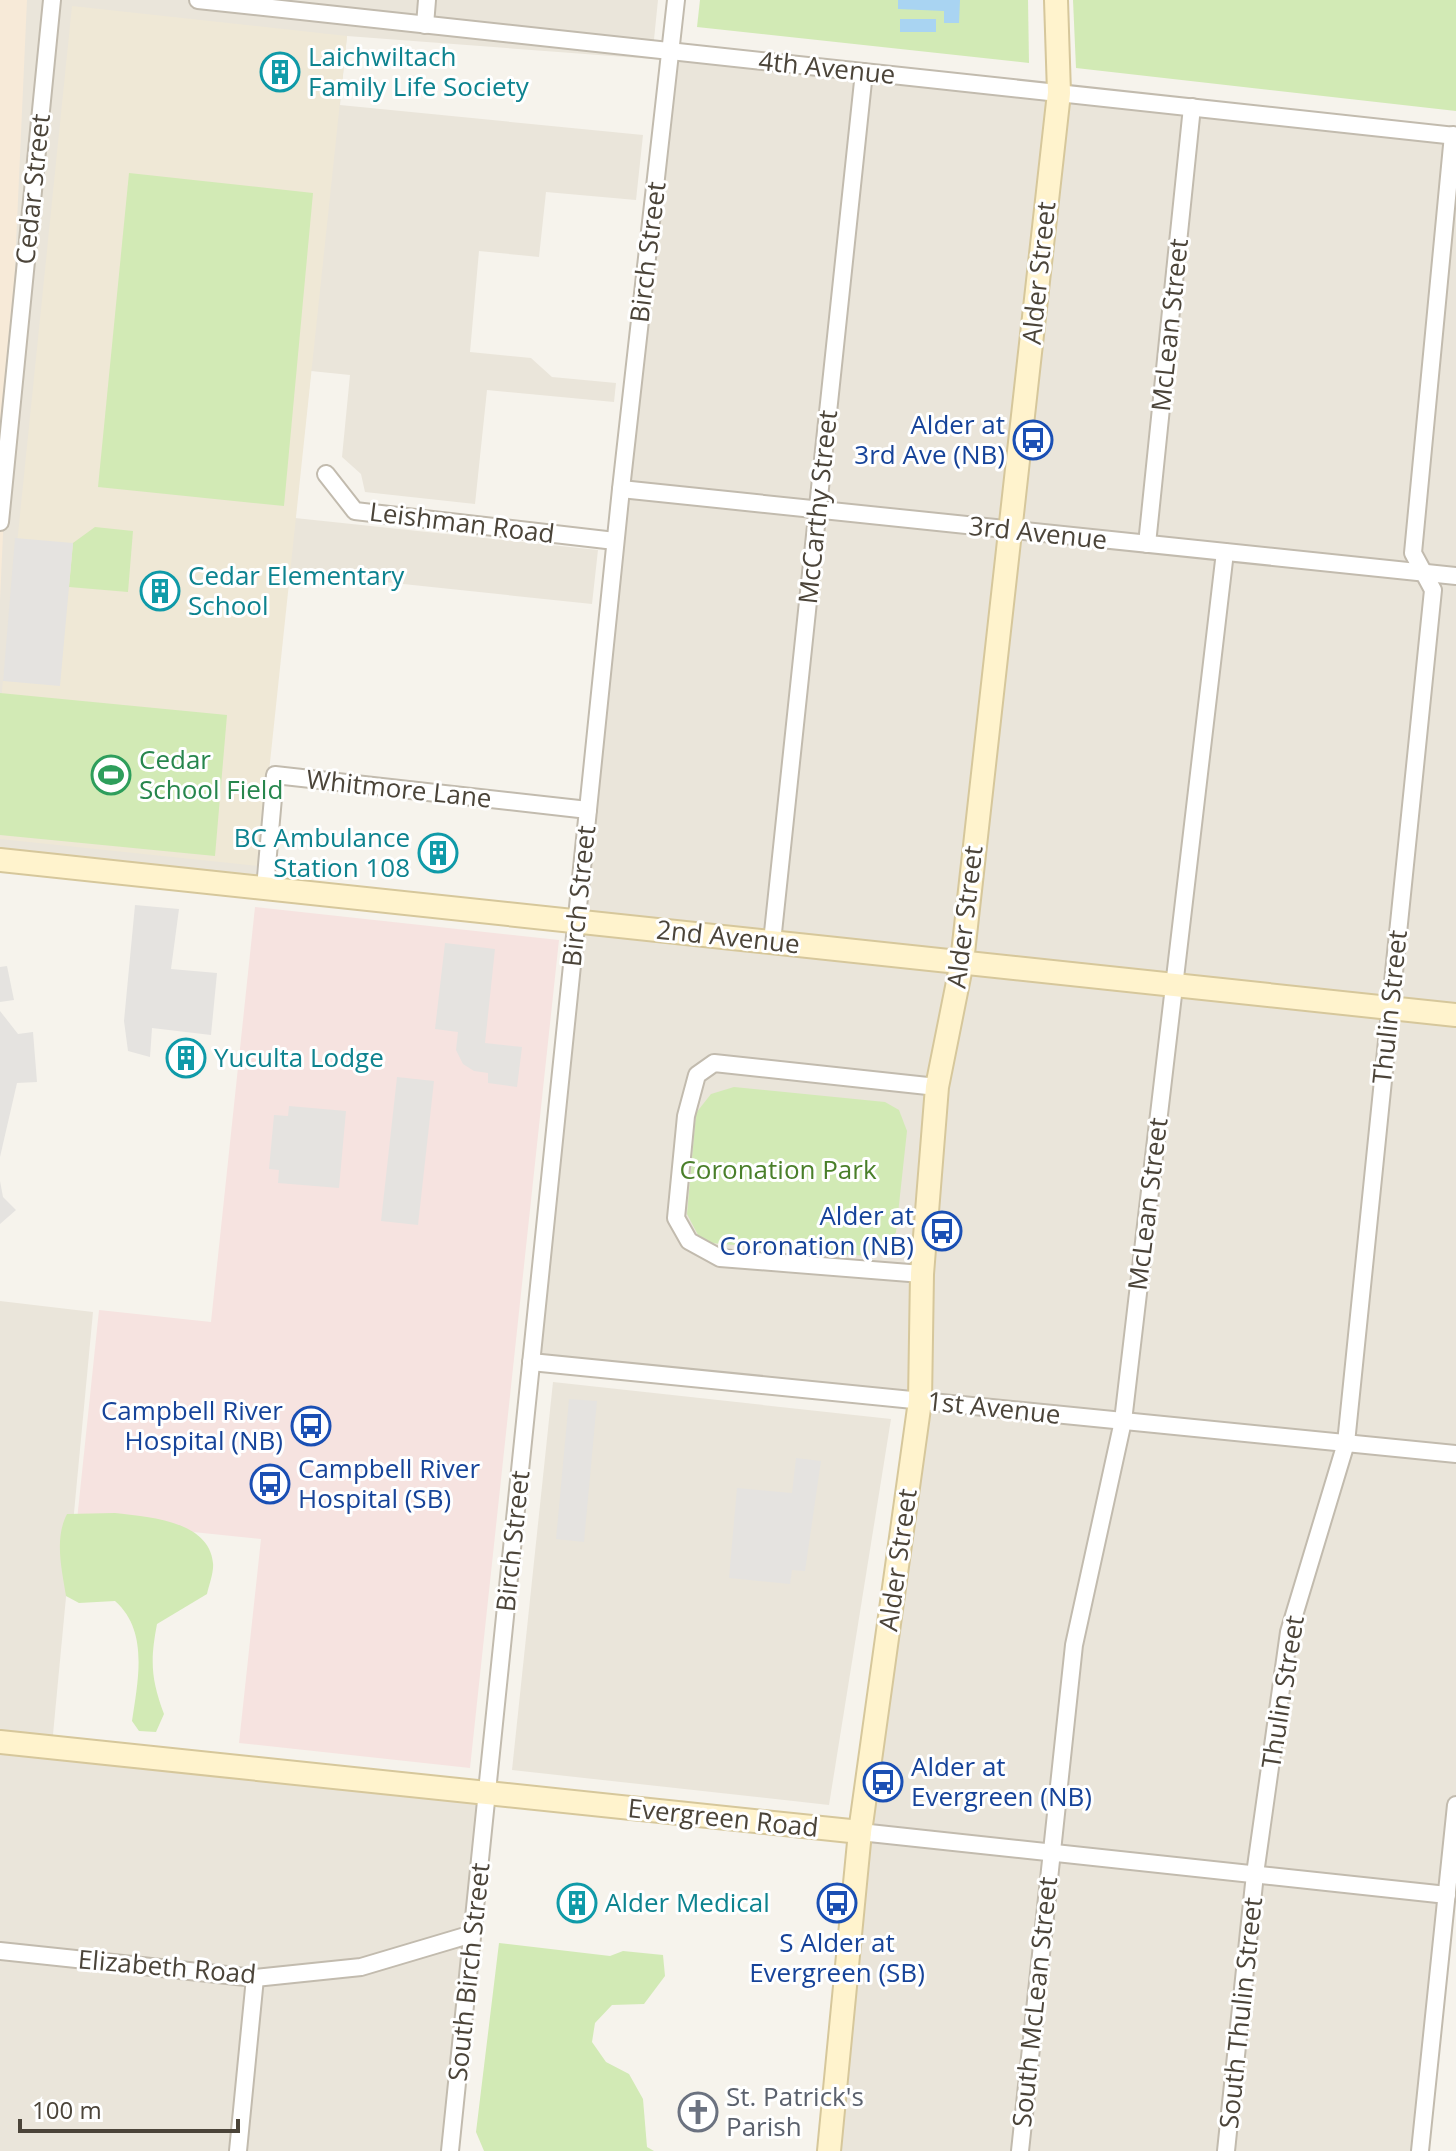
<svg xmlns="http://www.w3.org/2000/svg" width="1456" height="2151" viewBox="0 0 1456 2151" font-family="'Open Sans',sans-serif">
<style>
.residential{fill:#eae5da}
.commercial{fill:#f7ead8}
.education{fill:#efe8d6}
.medical{fill:#f6e3e0}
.green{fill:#d2eab5}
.parking{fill:#e5e3e0}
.water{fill:#a9d4f2}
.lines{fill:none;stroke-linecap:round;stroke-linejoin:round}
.street-casing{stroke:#c2bbae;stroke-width:20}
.secondary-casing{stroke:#d6c79b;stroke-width:26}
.street{stroke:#fff;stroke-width:16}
.secondary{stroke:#fff3cd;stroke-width:22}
.labels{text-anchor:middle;stroke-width:6;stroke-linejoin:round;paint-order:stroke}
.culture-label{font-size:26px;fill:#0d838f;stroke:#fff;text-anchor:start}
.street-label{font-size:26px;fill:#4b4439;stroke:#fff}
.transit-label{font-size:26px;fill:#164399;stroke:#fff;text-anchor:end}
.leisure-label{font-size:26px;fill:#27864d;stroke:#fff;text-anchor:start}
.park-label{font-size:26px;fill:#4a7f2a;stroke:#fff}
.worship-label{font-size:26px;fill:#5b616d;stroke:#fff;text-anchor:start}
</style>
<rect width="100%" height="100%" fill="#f6f3ec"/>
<g class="residential">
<polygon points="0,0 658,0 652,59 347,36 340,105 643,135 636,200 546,192 539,257 479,251 470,352 531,358 552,377 616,383 614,402 487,390 475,504 365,492 361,474 342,457 350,375 311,371 295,518 598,550 592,604 289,572 255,883 0,872"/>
<polygon points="671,51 1456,137 1456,1803 1420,2151 831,2151 920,1401 531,1362"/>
<polygon points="0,1301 93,1312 52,1745 0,1739"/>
<polygon points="553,1382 891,1419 829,1805 512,1770"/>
<polygon points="0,1742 487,1793 447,2151 0,2151"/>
</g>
<polygon class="commercial" points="0,0 27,0 0,601"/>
<polygon class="education" points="72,6 347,36 259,866 0,839 0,710"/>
<polygon class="medical" points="255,907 559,940 470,1768 239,1743 261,1539 77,1520 99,1310 211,1322"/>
<g class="green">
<polygon points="700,0 1028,0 1029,63 697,27"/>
<polygon points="1073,0 1456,0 1456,111 1076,68"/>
<polygon points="129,173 313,193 284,506 98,487"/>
<polygon points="95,527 133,531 128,592 69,587 73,543"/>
<polygon points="0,693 227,715 215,856 0,835"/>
<polygon points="734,1087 885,1102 899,1110 907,1131 896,1232 886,1249 867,1256 711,1243 698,1235 687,1214 696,1113 711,1094"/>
<path d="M 115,1513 C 147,1517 209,1520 213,1563 C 214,1572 209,1585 207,1594 L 157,1624 C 150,1661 151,1679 164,1714 L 156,1732 L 139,1731 L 132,1721 C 138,1680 149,1631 115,1601 L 79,1603 L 66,1596 C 62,1570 54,1539 67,1514 Z"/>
<polygon points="499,1943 610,1956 623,1951 663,1955 665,1976 644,2004 612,2005 595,2023 592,2042 606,2062 629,2074 643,2099 647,2147 654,2151 484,2151 476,2132"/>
</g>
<g class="parking">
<polygon points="15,538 73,543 60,686 3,681"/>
<polygon points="135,905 179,909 171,969 217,973 211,1035 152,1028 150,1057 128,1051 124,1021"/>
<polygon points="445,943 495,949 485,1043 522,1047 517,1087 488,1083 488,1073 474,1071 463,1064 456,1050 458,1032 435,1029"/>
<polygon points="7,966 14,1000 0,1002 0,967"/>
<polygon points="0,1011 18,1034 33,1032 37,1082 17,1083 0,1157"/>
<polygon points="397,1077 434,1081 418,1225 381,1221"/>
<polygon points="289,1106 346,1111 339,1188 278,1183 279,1170 269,1169 274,1115 288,1116"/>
<polygon points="0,1181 3,1197 16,1210 0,1224"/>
<polygon points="569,1399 597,1401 584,1542 556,1539"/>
<polygon points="796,1458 821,1461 805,1571 792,1570 790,1584 729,1578 737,1488 792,1493"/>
</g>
<g class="water">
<polygon points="898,0 960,0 959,23 944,23 944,11 898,9"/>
<rect x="900" y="19" width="36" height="13"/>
</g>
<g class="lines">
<defs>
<g id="street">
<polyline points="198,0 1456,136"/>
<polyline points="425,25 427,0"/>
<polyline points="326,474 355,511 615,541"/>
<polyline points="621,489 1456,576"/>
<polyline points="0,522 52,0"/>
<polyline points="1147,544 1192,107"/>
<polyline points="265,888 275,775 588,810"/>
<polyline points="772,942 864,72"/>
<polyline points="922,1274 720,1258 689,1241 676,1218 686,1116 697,1075 714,1063 937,1087"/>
<polyline points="531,1362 1456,1454"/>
<polyline points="860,1832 1447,1895"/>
<polyline points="0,1951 255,1978 361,1967 472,1934"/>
<polyline points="238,2151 255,1978"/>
<polyline points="450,2151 621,489 676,0"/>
<polyline points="1020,2151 1074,1645 1123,1421 1225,552"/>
<polyline points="1226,2151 1255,1874 1289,1632 1346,1443 1433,590 1413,553 1453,135"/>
<polyline points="1420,2151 1456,1805"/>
</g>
<g id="secondary">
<polyline points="0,860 1456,1015"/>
<polyline points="0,1742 860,1832"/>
<polyline points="829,2151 860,1832 920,1401 922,1274 937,1087 962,962 1059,93 1056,0"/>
</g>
</defs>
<use href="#street" class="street-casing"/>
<use href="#secondary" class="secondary-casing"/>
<use href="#street" class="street"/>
<use href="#secondary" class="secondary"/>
</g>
<defs>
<symbol id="building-ring" viewBox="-11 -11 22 22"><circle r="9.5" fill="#fff" stroke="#0f9aa8" stroke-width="1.5"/><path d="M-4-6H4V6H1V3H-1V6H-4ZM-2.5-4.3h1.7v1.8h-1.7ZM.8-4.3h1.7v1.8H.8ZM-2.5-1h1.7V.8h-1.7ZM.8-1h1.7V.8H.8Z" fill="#0f9aa8"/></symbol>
<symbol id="bus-ring" viewBox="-11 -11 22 22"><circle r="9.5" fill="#fff" stroke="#1a4fb4" stroke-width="1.5"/><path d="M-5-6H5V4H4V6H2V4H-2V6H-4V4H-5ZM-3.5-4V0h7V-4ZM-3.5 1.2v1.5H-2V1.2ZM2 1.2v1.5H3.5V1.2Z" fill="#1a4fb4"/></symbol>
<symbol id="stadium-ring" viewBox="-11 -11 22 22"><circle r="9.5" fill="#fff" stroke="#2e9e5b" stroke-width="1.5"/><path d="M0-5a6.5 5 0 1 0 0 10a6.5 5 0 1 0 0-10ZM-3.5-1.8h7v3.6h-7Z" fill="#2e9e5b"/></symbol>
<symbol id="church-ring" viewBox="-11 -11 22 22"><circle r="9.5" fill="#fff" stroke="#6b7280" stroke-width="1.5"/><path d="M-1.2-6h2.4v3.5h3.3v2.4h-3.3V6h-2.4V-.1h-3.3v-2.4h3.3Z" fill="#6b7280"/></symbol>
</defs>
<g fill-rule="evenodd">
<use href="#building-ring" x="258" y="50" width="44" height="44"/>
<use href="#bus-ring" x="1011" y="418" width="44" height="44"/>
<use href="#building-ring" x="138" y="569" width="44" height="44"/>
<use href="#stadium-ring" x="89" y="753" width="44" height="44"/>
<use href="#building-ring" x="416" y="831" width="44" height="44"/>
<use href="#building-ring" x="164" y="1036" width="44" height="44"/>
<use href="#bus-ring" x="920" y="1209" width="44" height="44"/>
<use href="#bus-ring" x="289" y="1404" width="44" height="44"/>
<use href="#bus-ring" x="248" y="1462" width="44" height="44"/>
<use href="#bus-ring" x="861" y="1760" width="44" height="44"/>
<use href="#building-ring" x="555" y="1881" width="44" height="44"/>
<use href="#bus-ring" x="815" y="1881" width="44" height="44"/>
<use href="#church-ring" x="676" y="2090" width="44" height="44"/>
</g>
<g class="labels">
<g class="culture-label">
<text x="308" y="66">Laichwiltach<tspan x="308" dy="30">Family Life Society</tspan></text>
<text x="188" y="585">Cedar Elementary<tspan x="188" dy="30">School</tspan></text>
<text x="410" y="847" text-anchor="end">BC Ambulance<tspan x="410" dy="30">Station 108</tspan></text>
<text x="214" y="1067">Yuculta Lodge</text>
<text x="605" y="1912">Alder Medical</text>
</g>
<g class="street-label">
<text transform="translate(827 68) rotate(6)" y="9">4th Avenue</text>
<text transform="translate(33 189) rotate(-84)" y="9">Cedar Street</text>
<text transform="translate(648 252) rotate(-83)" y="9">Birch Street</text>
<text transform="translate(1039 273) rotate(-84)" y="9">Alder Street</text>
<text transform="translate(1170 325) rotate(-84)" y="9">McLean Street</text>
<text transform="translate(818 507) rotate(-84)" y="9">McCarthy Street</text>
<text transform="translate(462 523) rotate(7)" y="9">Leishman Road</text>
<text transform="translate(1038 533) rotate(6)" y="9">3rd Avenue</text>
<text transform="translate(399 789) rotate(6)" y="9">Whitmore Lane</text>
<text transform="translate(579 896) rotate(-84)" y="9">Birch Street</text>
<text transform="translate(965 917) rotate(-83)" y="9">Alder Street</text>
<text transform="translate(728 937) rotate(6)" y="9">2nd Avenue</text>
<text transform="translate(1390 1007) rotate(-84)" y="9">Thulin Street</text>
<text transform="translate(1148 1204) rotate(-83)" y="9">McLean Street</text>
<text transform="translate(994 1408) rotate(6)" y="9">1st Avenue</text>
<text transform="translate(513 1541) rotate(-84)" y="9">Birch Street</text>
<text transform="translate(898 1560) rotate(-82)" y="9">Alder Street</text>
<text transform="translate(1283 1692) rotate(-81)" y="9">Thulin Street</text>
<text transform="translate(723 1818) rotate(6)" y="9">Evergreen Road</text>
<text transform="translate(167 1967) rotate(5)" y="9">Elizabeth Road</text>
<text transform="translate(469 1972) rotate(-84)" y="9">South Birch Street</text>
<text transform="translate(1035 2002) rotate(-84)" y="9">South McLean Street</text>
<text transform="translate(1241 2013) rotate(-84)" y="9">South Thulin Street</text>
</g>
<g class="transit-label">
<text x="1005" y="434">Alder at<tspan x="1005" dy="30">3rd Ave (NB)</tspan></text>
<text x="914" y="1225">Alder at<tspan x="914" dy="30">Coronation (NB)</tspan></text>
<text x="283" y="1420">Campbell River<tspan x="283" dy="30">Hospital (NB)</tspan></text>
<text x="298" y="1478" text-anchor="start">Campbell River<tspan x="298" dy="30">Hospital (SB)</tspan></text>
<text x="911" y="1776" text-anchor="start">Alder at<tspan x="911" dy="30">Evergreen (NB)</tspan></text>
<text x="837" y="1952" text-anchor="middle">S Alder at<tspan x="837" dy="30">Evergreen (SB)</tspan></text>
</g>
<g class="leisure-label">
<text x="139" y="769">Cedar<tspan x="139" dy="30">School Field</tspan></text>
</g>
<g class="park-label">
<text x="778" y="1179">Coronation Park</text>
</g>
<g class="worship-label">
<text x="726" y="2106">St. Patrick's<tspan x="726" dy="30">Parish</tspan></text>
</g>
</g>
<path d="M20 2119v12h218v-12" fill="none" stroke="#4b4439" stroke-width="4"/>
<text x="32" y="2119" font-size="24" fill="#4b4439" stroke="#ffffff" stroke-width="6" paint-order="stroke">100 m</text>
</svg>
